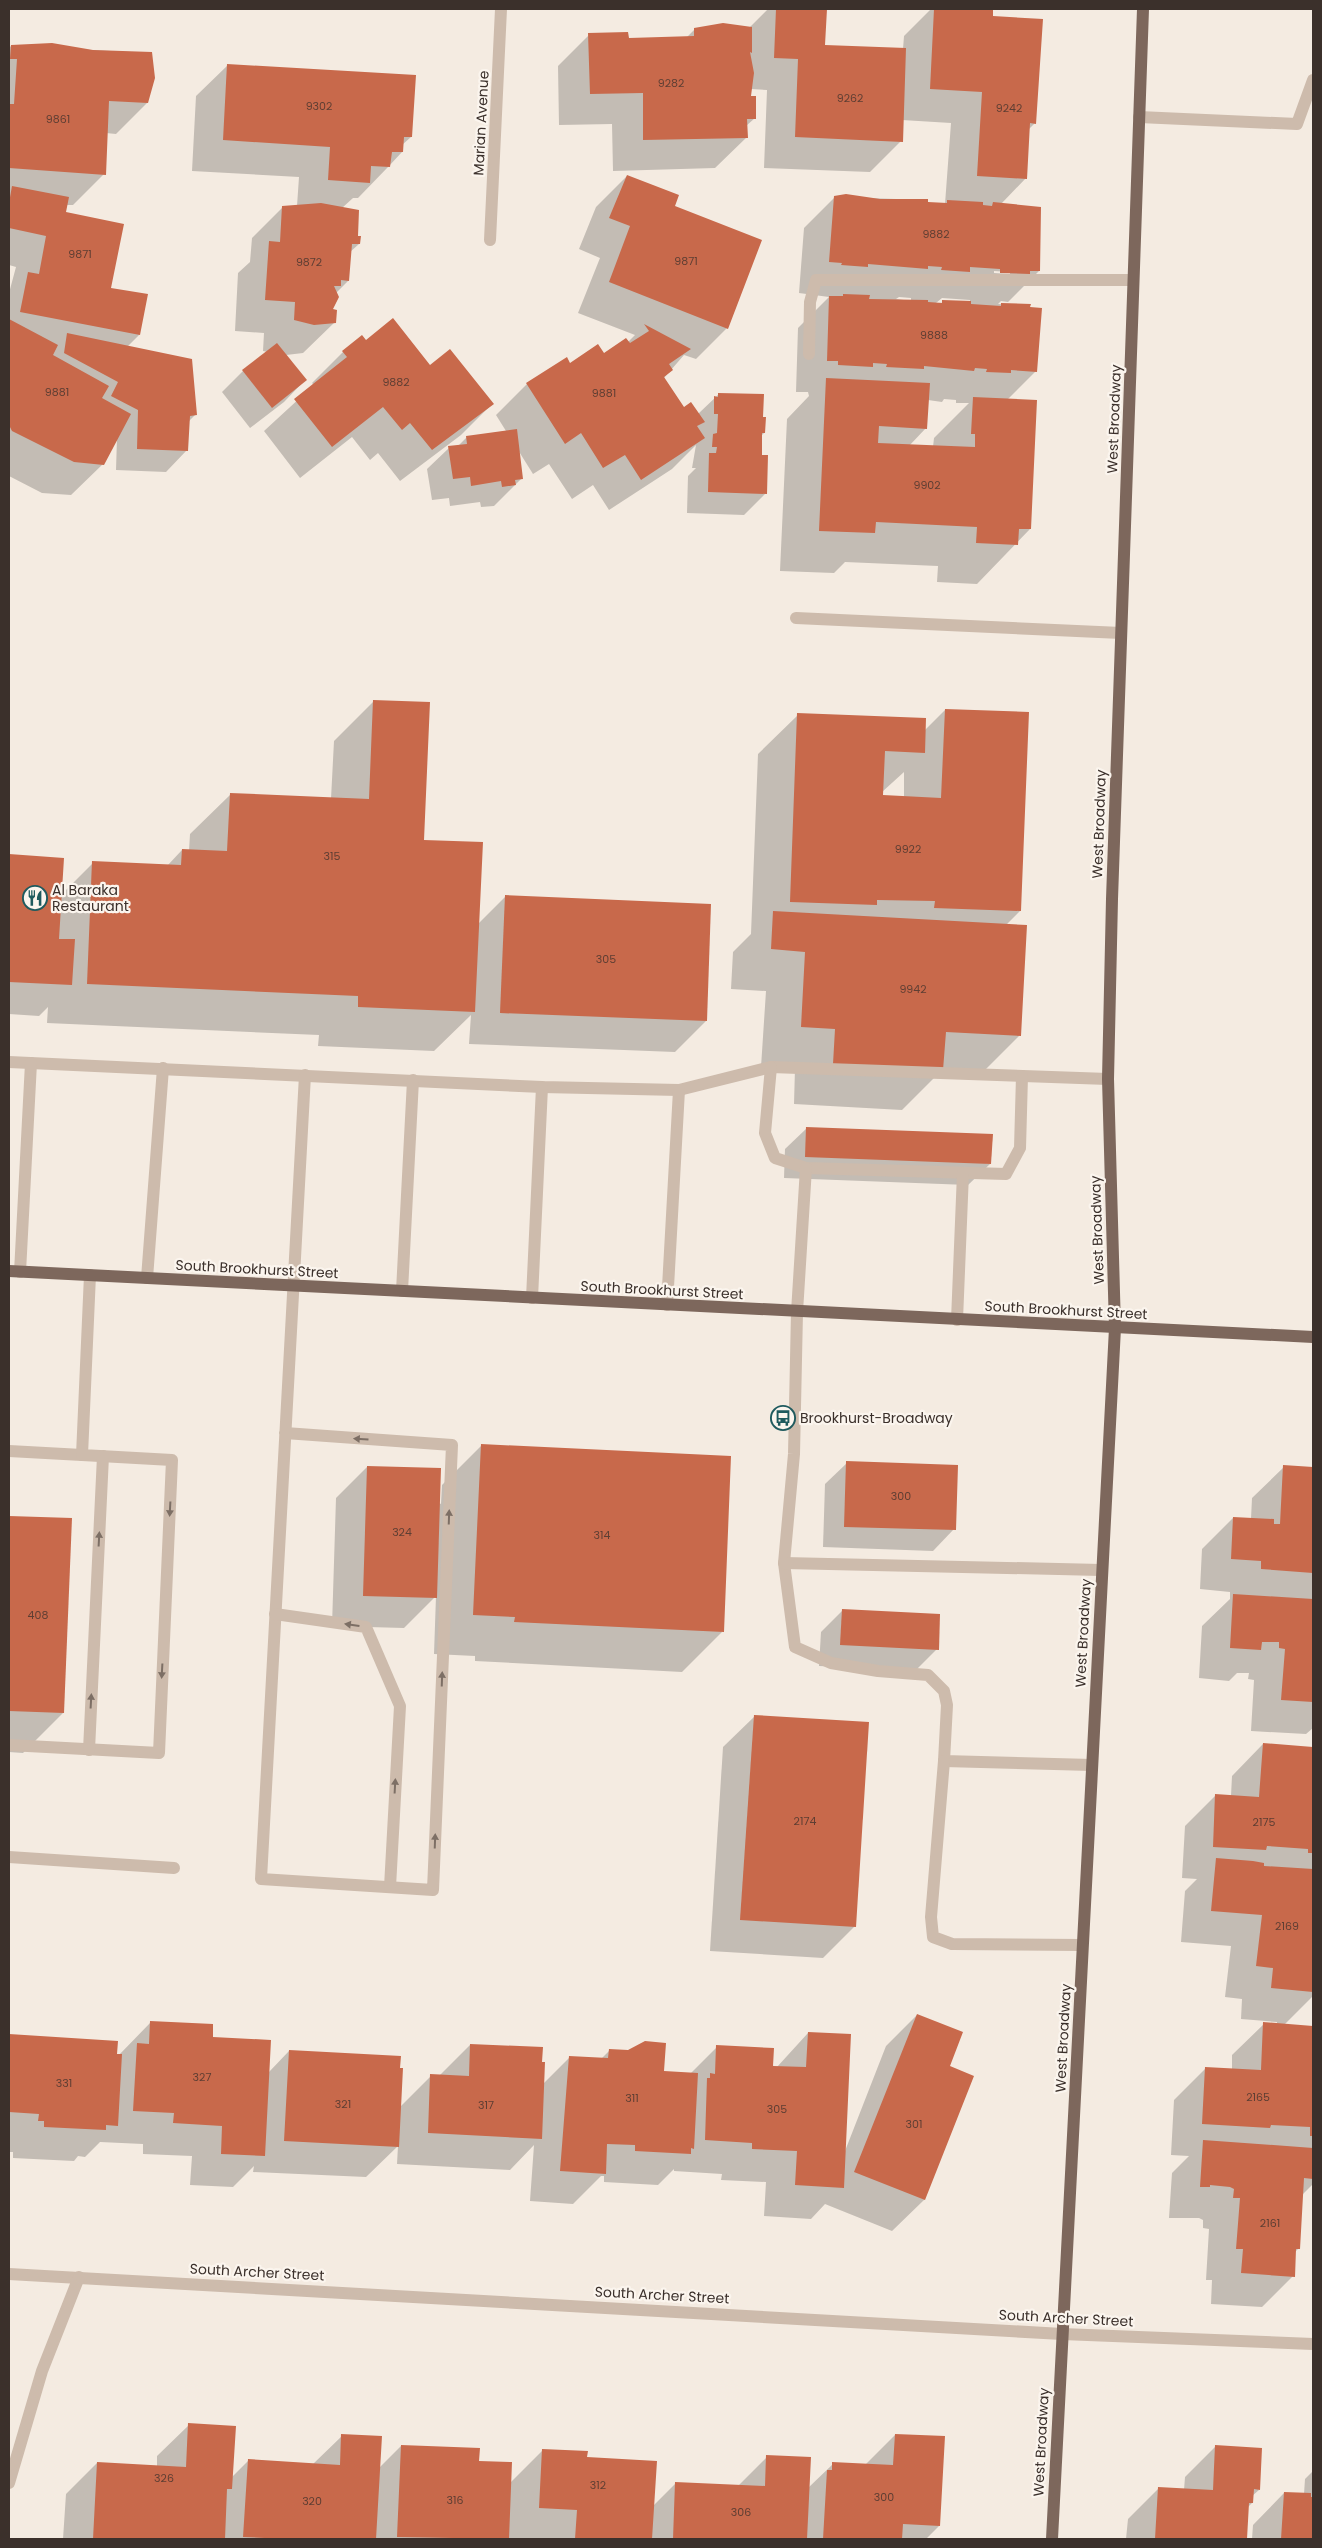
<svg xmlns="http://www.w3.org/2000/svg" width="1322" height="2548" viewBox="0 0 1322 2548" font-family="Poppins,sans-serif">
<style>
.shadow{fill:#0003;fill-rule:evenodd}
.building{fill:#c8694b}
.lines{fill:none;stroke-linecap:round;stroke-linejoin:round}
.minor{stroke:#cdbbac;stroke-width:12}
.major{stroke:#7d675c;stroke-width:12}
.oneway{fill:#7d6f65}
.labels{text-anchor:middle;stroke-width:4.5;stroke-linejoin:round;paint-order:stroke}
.number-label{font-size:11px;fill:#5e3e33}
.street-label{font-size:14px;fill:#3b302b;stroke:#fbf5ee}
.poi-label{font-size:14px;fill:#3b302b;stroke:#fbf5ee;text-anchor:start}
</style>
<rect width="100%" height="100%" fill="#f4ebe1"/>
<g class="shadow">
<path d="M 768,9 L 826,9 L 824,46 L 903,49 L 904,36 L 931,9 L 992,9 L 992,17 L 1035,123 L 1028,130 L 1026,178 L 1001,204 L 1039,271 L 1008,302 L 1001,301 L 998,304 L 1029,306 L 1036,371 L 1007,400 L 1030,529 L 977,584 L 937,582 L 938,566 L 845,562 L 834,573 L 780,571 L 787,419 L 809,396 L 808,392 L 796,392 L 798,328 L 829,297 L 799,293 L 804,228 L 835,197 L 927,200 L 927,203 L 945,204 L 951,123 L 902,120 L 901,141 L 870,172 L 764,168 L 767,90 L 751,89 L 750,97 L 755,118 L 746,126 L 747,137 L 715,168 L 613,171 L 612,124 L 559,125 L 558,66 L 589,35 L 628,39 L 686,38 L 695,29 L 749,28 ZM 994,271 L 1010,272 L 1010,274 L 994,273 ZM 899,297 L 911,298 L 911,301 L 896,299 ZM 942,298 L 970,300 L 970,302 L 936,303 ZM 944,399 L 956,400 L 956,403 L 969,403 L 934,438 L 933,447 L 909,446 L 926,428 L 928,400 L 942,402 Z"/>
<polygon points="11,46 151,53 147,103 116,134 106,133 104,174 73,205 66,205 64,213 110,289 146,295 139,335 127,347 195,415 188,422 187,450 166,472 116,470 117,438 103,464 71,495 42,493 9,476 9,293 16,267 9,265 9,48"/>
<polygon points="228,65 411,137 402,145 402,152 389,166 358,198 353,198 342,208 359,244 350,252 348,281 336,293 331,310 335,322 303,353 286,355 305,380 284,402 250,428 222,392 243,371 268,352 263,351 264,333 235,331 238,273 250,262 252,238 283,207 297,206 299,177 192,171 196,96"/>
<polygon points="627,176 673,206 727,328 696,359 684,355 664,378 684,408 698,414 719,394 762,418 764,433 761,436 761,456 766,493 744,515 687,513 688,476 696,468 692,468 696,445 672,469 609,510 593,485 572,499 549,464 533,474 518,450 522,478 494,506 481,507 480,502 450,506 449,498 432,500 427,469 449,448 457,447 467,437 506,431 496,415 527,384 569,364 604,354 628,342 635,335 578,313 600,258 579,249 596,207"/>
<polygon points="365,342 430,367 492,404 461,435 400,481 378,453 370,460 352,437 300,478 264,431 314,385 312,383 343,352"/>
<polygon points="374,701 423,841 478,924 505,897 706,1021 675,1052 469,1044 471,1015 434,1051 318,1046 319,1035 47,1023 48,1007 39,1016 9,1014 9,855 63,859 61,895 93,863 167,866 182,850 189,851 190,834 230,795 331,799 334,741"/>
<path d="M 945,710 L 1020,911 L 1006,925 L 1019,1036 L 979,1076 L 938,1074 L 902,1110 L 794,1104 L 795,1068 L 761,1067 L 766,991 L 731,989 L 733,952 L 751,934 L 758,754 L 798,715 L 925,730 ZM 904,772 L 904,798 L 882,797 L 882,792 Z"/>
<polygon points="807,1128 990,1164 968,1185 784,1178 785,1149"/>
<polygon points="482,1445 722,1632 682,1672 475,1661 475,1656 434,1654 436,1596 404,1628 332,1626 336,1498 367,1467 441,1504 442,1485"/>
<polygon points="847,1463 954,1529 933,1551 823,1547 825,1484"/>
<polygon points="1284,1467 1313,1468 1313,1728 1306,1734 1251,1731 1254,1680 1248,1679 1249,1673 1237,1673 1229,1681 1199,1678 1202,1626 1230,1599 1230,1592 1200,1589 1202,1549 1233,1518 1251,1519 1252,1498"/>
<polygon points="9,1517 71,1519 63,1713 23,1753 9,1752"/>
<polygon points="842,1611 937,1649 916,1670 819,1666 821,1632"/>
<polygon points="755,1716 855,1926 823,1958 710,1951 723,1747"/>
<polygon points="1263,1744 1313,1748 1313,1996 1284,2025 1313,2027 1313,2184 1302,2195 1298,2249 1295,2252 1293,2276 1262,2307 1211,2304 1212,2280 1206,2280 1209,2229 1203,2228 1203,2220 1199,2218 1169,2218 1172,2173 1189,2156 1171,2155 1174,2100 1205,2069 1232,2070 1232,2055 1264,2024 1277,2024 1277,2022 1241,2019 1242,1999 1225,1997 1231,1946 1181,1942 1185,1891 1197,1879 1182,1878 1185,1826 1216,1795 1231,1796 1232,1776"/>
<polygon points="917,2015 948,2067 972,2077 924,2200 892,2231 825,2204 811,2219 764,2216 766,2182 721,2180 722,2174 674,2171 674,2169 658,2185 604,2182 604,2176 601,2176 573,2204 530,2201 534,2145 510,2170 397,2164 398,2146 366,2177 253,2172 254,2166 233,2187 190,2185 192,2156 143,2154 143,2144 100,2142 85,2157 78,2156 74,2161 13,2158 13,2152 9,2152 9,2035 117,2042 116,2055 119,2055 151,2022 211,2039 269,2072 289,2051 400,2107 431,2076 439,2076 470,2045 541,2063 543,2084 570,2057 601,2059 610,2050 663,2072 690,2074 717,2047 777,2067 808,2033 845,2151 886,2046"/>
<polygon points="189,2425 232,2477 249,2460 313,2464 342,2436 379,2468 401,2446 478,2462 510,2483 543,2450 586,2458 653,2506 676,2483 738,2486 767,2457 808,2488 833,2464 865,2465 895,2435 939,2526 926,2539 63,2539 66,2494 97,2463 157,2466 157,2456"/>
<polygon points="1216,2446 1259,2490 1252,2496 1252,2503 1248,2507 1246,2539 1126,2539 1128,2519 1159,2488 1184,2490 1185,2477"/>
<polygon points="1313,2471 1313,2539 1252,2539 1253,2525 1284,2493 1304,2494 1305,2479"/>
</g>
<g class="building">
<polygon points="776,9 827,9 825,45 906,48 903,142 795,137 798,59 774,58"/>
<polygon points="934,9 993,9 993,16 1043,19 1036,124 1030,123 1027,179 977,176 982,92 930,89"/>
<polygon points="723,23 752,27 752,53 750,52 754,73 751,96 756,96 756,119 747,119 748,138 643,140 643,93 590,94 588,33 628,32 629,38 694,36 694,28"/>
<polygon points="52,43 93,50 152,52 155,78 148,103 109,101 106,175 9,168 9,104 14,104 17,59 10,59 11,45"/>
<polygon points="227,64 416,75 412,137 404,137 403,152 392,152 390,167 371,166 370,183 328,180 330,147 223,140"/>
<polygon points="627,175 679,195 675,206 762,240 728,329 609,282 630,226 609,218"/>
<polygon points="12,186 69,197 66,212 124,224 111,288 148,294 140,335 20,312 28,272 39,274 46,236 9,228 9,203"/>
<polygon points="846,194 880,199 928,199 928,202 947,203 947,200 983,202 983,205 992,206 993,202 1041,207 1040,271 1030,271 1030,274 1000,273 1000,269 970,267 970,272 941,270 942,267 928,266 928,269 868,264 868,267 841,265 842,263 829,262 834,196"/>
<polygon points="321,203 359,210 358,236 361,236 360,244 352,244 349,281 341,280 341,286 334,286 339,297 333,309 337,310 336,323 314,325 294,320 295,302 265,300 269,241 280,242 282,206"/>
<polygon points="843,294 870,295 869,299 928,300 928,302 942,303 942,300 971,301 971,304 1001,306 1001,303 1031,304 1030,307 1042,308 1037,372 1011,370 1011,373 986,372 987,369 975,368 974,371 924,366 924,369 886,367 887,364 873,363 873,367 838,365 838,361 827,361 829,296 843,296"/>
<polygon points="393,318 430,365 450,349 494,404 432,450 410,423 402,430 383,407 332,447 294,399 347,357 342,351 362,335 366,340"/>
<polygon points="9,319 58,345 53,355 109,386 102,398 131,414 104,465 74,462 12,431 9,425"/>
<polygon points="644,324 691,349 669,364 673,370 664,377 684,407 691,402 705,422 697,426 705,438 641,480 625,455 603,468 581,433 565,444 526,383 567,357 570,363 598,344 604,353 626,338 630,343 649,331"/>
<polygon points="67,333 192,359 197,415 190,416 188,451 137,449 138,410 111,396 118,382 64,353"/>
<polygon points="277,343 307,380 272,408 242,370"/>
<polygon points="826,378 930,383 927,429 879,426 878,443 975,447 975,434 971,434 973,397 1037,400 1031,529 1019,529 1018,545 976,543 977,527 876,522 875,533 819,531"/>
<polygon points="718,393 764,394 763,417 766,417 765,433 762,433 762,455 768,455 767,494 708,492 709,453 716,453 717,447 712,447 713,434 717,433 718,414 714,414 714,396 718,397"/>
<polygon points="517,429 523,479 515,480 516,485 502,487 501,481 471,486 470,477 453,479 448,446 467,444 466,436"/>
<polygon points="373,700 430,702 424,840 483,842 475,1012 358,1007 358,996 87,984 92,861 181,865 182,849 227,851 230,793 369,799"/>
<polygon points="945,709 1029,712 1021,911 934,908 935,901 877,900 877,905 790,902 797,713 926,718 925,753 885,751 883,795 941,798"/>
<polygon points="9,854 64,858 59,939 75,939 72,985 9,982"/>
<polygon points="505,895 711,904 707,1021 500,1013"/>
<polygon points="773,911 1027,925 1021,1036 946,1032 943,1070 833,1064 835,1029 801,1027 805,952 771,949"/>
<polygon points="806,1127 993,1134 991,1164 805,1157"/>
<polygon points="481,1444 731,1456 724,1632 514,1622 515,1617 473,1615"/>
<polygon points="846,1461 958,1465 956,1530 844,1527"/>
<polygon points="1283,1465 1313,1467 1313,1573 1261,1569 1261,1561 1231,1559 1233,1517 1274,1519 1274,1524 1280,1524"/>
<polygon points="367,1466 441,1468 437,1598 363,1596"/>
<polygon points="9,1516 72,1518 64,1713 9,1711"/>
<polygon points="1233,1594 1313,1599 1313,1702 1281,1700 1285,1649 1279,1648 1279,1642 1262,1642 1261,1650 1230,1648"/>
<polygon points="842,1609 940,1614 939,1650 840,1645"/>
<polygon points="754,1715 869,1722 856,1927 740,1920"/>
<polygon points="1263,1743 1313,1747 1313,1853 1308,1853 1308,1849 1267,1846 1266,1850 1213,1847 1215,1794 1259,1797"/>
<polygon points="1216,1858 1253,1861 1264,1863 1264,1866 1313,1869 1313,1992 1271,1988 1273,1968 1256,1966 1262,1915 1211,1911"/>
<polygon points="917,2014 963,2032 950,2066 974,2076 925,2200 854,2172"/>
<polygon points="150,2021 213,2024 213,2037 271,2040 265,2156 221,2154 222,2126 173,2123 174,2113 133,2111 137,2043 149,2044"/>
<polygon points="1263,2022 1313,2026 1313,2136 1310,2136 1310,2127 1271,2125 1270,2128 1202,2124 1205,2067 1261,2070"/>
<polygon points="808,2032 851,2034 844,2188 795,2185 797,2151 752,2149 752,2143 705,2140 707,2078 710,2078 710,2073 715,2074 716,2045 774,2048 773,2066 806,2067"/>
<polygon points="9,2034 118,2041 117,2054 122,2054 118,2126 106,2125 106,2130 44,2127 44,2121 38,2121 39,2114 9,2112"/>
<polygon points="645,2041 666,2043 664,2071 698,2073 694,2149 691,2148 691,2154 635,2151 635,2145 607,2144 606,2174 560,2171 569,2056 608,2058 609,2049 628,2050"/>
<polygon points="470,2044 543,2047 542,2062 545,2062 542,2139 428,2133 430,2074 469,2076"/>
<polygon points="289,2050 401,2056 400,2068 403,2068 399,2147 284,2141"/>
<polygon points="1203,2140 1313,2148 1313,2179 1304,2178 1300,2249 1296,2249 1295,2277 1241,2273 1243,2249 1236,2249 1240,2198 1233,2198 1234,2189 1230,2187 1210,2185 1210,2187 1200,2187"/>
<polygon points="188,2423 236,2426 232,2489 227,2489 225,2539 93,2539 97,2462 186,2467"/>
<polygon points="341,2434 382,2436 376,2539 286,2539 243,2537 248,2459 340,2465"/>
<polygon points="895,2434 945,2436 940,2526 903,2524 902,2539 823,2539 827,2470 832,2470 832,2462 893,2465"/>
<polygon points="401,2445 480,2448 479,2461 512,2462 509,2539 397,2537"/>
<polygon points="1215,2445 1262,2448 1260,2490 1254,2489 1253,2503 1249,2503 1247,2539 1155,2539 1158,2487 1213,2490"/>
<polygon points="542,2449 588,2451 587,2457 657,2461 652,2539 575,2539 577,2510 539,2508"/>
<polygon points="766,2455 811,2457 807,2539 673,2539 675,2482 765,2486"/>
<polygon points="1284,2492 1311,2493 1311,2497 1313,2497 1313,2539 1281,2539"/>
</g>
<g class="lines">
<g class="minor">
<polyline points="1139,117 1297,124 1313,80"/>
<polyline points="490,240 501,9"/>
<polyline points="809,354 810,302 816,280 1133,280"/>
<polyline points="796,618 1121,633"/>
<polyline points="9,1062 542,1087 679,1090 771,1067 1108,1079"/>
<polyline points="771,1067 765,1133 775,1158 806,1168 1006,1174 1020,1148 1022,1076"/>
<polyline points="806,1168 797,1312 794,1454 784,1563 795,1647 831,1663 878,1671 928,1675 944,1691 947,1705 944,1761 1092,1765"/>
<polyline points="20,1272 31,1063"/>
<polyline points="147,1278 163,1068"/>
<polyline points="402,1291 413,1080"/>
<polyline points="532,1298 542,1087"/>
<polyline points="667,1305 679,1090"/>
<polyline points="957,1320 963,1173"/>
<polyline points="285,1433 452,1445 433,1890 261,1879 305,1075"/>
<polyline points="9,1451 82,1455"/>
<polyline points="784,1563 1101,1570"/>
<polyline points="275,1614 366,1627 400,1706 390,1887"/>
<polyline points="9,1745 159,1753 172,1460 82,1455 90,1275"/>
<polyline points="89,1750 103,1456"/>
<polyline points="944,1761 931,1917 933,1937 952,1944 1082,1945"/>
<polyline points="9,1857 174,1868"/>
<polyline points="9,2274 1062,2334 1313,2344"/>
<polyline points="9,2483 42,2371 79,2277"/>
</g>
<g class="major">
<polyline points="9,1271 1313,1337"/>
<polyline points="1052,2539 1115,1328 1108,1079 1112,899 1143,9"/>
</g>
</g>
<defs><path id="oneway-solid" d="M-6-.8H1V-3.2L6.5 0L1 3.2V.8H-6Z" transform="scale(1.25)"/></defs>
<g class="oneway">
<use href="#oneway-solid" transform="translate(361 1439) rotate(-176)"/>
<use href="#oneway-solid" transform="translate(170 1509) rotate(93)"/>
<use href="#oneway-solid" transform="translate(449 1517) rotate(-88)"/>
<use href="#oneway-solid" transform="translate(99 1539) rotate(-87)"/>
<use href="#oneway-solid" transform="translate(352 1625) rotate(-172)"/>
<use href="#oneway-solid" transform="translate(162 1671) rotate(93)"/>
<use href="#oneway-solid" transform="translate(442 1679) rotate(-88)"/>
<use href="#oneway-solid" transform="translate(91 1701) rotate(-87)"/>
<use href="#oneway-solid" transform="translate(395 1786) rotate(-87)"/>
<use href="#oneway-solid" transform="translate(435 1841) rotate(-88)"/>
</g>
<defs>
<symbol id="restaurant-ring" viewBox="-11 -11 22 22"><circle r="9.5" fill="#fbf5ee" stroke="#1f5a5e" stroke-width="1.5"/><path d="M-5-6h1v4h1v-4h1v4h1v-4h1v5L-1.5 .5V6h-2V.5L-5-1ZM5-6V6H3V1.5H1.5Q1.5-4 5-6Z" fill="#1f5a5e"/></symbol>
<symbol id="bus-ring" viewBox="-11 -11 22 22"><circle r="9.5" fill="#fbf5ee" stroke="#1f5a5e" stroke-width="1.5"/><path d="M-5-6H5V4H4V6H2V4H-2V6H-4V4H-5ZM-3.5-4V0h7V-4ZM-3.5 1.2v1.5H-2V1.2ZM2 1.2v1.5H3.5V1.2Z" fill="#1f5a5e"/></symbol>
</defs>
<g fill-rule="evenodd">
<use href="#restaurant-ring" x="21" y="884" width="28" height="28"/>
<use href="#bus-ring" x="769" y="1404" width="28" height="28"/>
</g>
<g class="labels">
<g class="number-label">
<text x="671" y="87">9282</text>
<text x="850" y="102">9262</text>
<text x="319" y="110">9302</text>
<text x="1009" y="112">9242</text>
<text x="58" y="123">9861</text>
<text x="936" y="238">9882</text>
<text x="80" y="258">9871</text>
<text x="686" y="265">9871</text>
<text x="309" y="266">9872</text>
<text x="934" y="339">9888</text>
<text x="396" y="386">9882</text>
<text x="57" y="396">9881</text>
<text x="604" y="397">9881</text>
<text x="927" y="489">9902</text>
<text x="908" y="853">9922</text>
<text x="332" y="860">315</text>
<text x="606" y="963">305</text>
<text x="913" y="993">9942</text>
<text x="901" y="1500">300</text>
<text x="402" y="1536">324</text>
<text x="602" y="1539">314</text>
<text x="38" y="1619">408</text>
<text x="805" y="1825">2174</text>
<text x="1264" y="1826">2175</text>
<text x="1287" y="1930">2169</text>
<text x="202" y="2081">327</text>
<text x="64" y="2087">331</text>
<text x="1258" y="2101">2165</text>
<text x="632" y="2102">311</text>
<text x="343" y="2108">321</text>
<text x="486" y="2109">317</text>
<text x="777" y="2113">305</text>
<text x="914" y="2128">301</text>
<text x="1270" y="2227">2161</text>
<text x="164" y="2482">326</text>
<text x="598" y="2489">312</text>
<text x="884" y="2501">300</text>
<text x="455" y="2504">316</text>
<text x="312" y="2505">320</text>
<text x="741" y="2516">306</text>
</g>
<g class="street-label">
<text transform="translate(481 123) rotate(-87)" y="5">Marian Avenue</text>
<text transform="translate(1114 419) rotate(-88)" y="5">West Broadway</text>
<text transform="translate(1099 824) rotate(-88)" y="5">West Broadway</text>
<text transform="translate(1097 1230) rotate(-92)" y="5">West Broadway</text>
<text transform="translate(257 1269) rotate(3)" y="5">South Brookhurst Street</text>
<text transform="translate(662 1290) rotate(3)" y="5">South Brookhurst Street</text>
<text transform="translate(1066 1310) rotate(3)" y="5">South Brookhurst Street</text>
<text transform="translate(1083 1633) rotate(-87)" y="5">West Broadway</text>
<text transform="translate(1063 2038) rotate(-87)" y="5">West Broadway</text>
<text transform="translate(257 2272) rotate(3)" y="5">South Archer Street</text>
<text transform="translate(662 2295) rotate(3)" y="5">South Archer Street</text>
<text transform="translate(1066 2318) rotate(3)" y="5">South Archer Street</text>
<text transform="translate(1041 2442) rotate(-87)" y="5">West Broadway</text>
</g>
<g class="poi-label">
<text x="52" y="895">Al Baraka<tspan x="52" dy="16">Restaurant</tspan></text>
<text x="800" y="1423">Brookhurst-Broadway</text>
</g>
</g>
<rect width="1322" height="2548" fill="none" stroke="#3b302b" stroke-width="20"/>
</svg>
